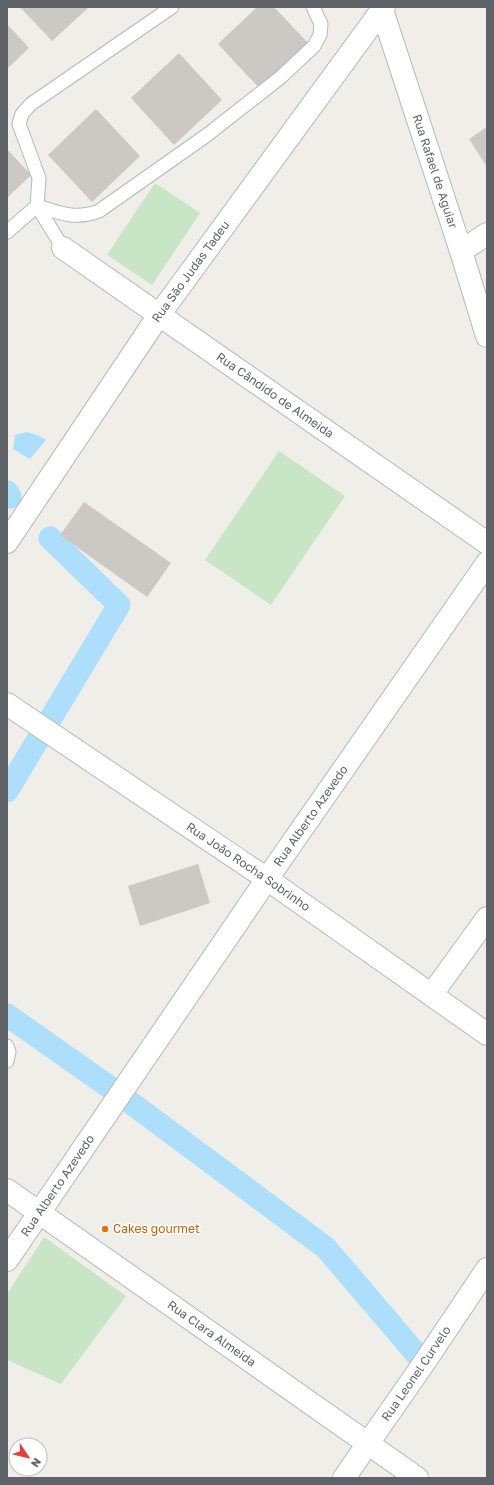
<svg xmlns="http://www.w3.org/2000/svg" width="494" height="1485" viewBox="0 0 494 1485" font-family="'Golos Text',sans-serif">
<style>
.green{fill:#c8e6c6}
.water{fill:#addefb}
.lines{fill:none;stroke-linecap:round;stroke-linejoin:round}
.canal{stroke:#addefb;stroke-width:23}
.building{fill:#ccc9c4}
.lane-casing{stroke:#b5b8bb;stroke-width:15}
.street-casing{stroke:#b5b8bb;stroke-width:24}
.secondary-casing{stroke:#b4b7bb;stroke-width:24}
.lane{stroke:#fff;stroke-width:13}
.street{stroke:#fff;stroke-width:22}
.secondary{stroke:#fff;stroke-width:22}
.food-dot{fill:#e8710a;stroke:#fff;stroke-width:1.5}
.labels{text-anchor:middle;stroke-width:3;stroke-linejoin:round;paint-order:stroke}
.street-label{font-size:12px;fill:#5f6367;stroke:#fff}
.food-label{font-size:12px;fill:#c56008;stroke:#fff;text-anchor:start}
</style>
<rect width="100%" height="100%" fill="#f0eee8"/>
<g class="green">
<polygon points="155,183 200,213 152,285 107,255"/>
<polygon points="279,451 345,496 271,605 205,560"/>
<polygon points="44,1237 126,1296 61,1384 7,1360 7,1294"/>
</g>
<polygon class="water" points="27,432 37,435 46,440 30,459 13,449 15,435"/>
<g class="lines">
<g class="canal">
<polyline points="7,492 10,497"/>
<polyline points="7,791 119,605 50,538"/>
<polyline points="7,1015 115,1091 326,1248 424,1363"/>
</g>
</g>
<g class="building">
<polygon points="20,7 89,7 52,41"/>
<polygon points="257,7 274,7 310,45 261,90 218,44"/>
<polygon points="7,24 29,48 7,69"/>
<polygon points="179,53 222,100 174,145 131,98"/>
<polygon points="96,109 140,156 92,202 48,155"/>
<polygon points="487,127 487,167 469,139"/>
<polygon points="7,149 31,175 7,198"/>
<polygon points="84,502 171,563 147,597 60,535"/>
<polygon points="198,864 210,903 140,926 128,886"/>
</g>
<g class="lines">
<defs>
<g id="lane">
<path d="M 7,232 L 37,206 C 60,213 75,220 99,211 L 207,135 L 281,77 L 314,46 L 320,35 L 321,24 L 313,7"/>
<polyline points="63,248 37,206 39,178 19,124 22,114 31,104 172,7"/>
<polyline points="7,1046 9,1052 7,1061"/>
</g>
<g id="street">
<path id="s1" d="M 63,248 L 487,543"/>
<polyline points="461,251 487,234"/>
<path id="s2" d="M 7,542 L 159,315 L 384,7"/>
<path id="s3" d="M 7,704 L 267,879 L 487,1034"/>
<polyline points="432,994 487,918"/>
<path id="s4" d="M 7,1260 L 267,879 L 487,563"/>
<path id="s5" d="M 344,1478 L 424,1363 L 487,1269"/>
</g>
<g id="secondary">
<path id="s6" d="M 381,7 L 461,251 L 487,336"/>
<path id="s7" d="M 7,1190 L 417,1478"/>
</g>
</defs>
<use href="#lane" class="lane-casing"/>
<use href="#street" class="street-casing"/>
<use href="#secondary" class="secondary-casing"/>
<use href="#lane" class="lane"/>
<use href="#street" class="street"/>
<use href="#secondary" class="secondary"/>
</g>
<circle class="food-dot" cx="105" cy="1229" r="4"/>
<g class="labels">
<g class="street-label">
<text dy="4" stroke="none"><textPath href="#s6" startOffset="173">Rua Rafael de Aguiar</textPath></text>
<text dy="4" stroke="none"><textPath href="#s2" startOffset="327">Rua São Judas Tadeu</textPath></text>
<text dy="4" stroke="none"><textPath href="#s1" startOffset="258">Rua Cândido de Almeida</textPath></text>
<text dy="4" stroke="none"><textPath href="#s4" startOffset="538">Rua Alberto Azevedo</textPath></text>
<text dy="4" stroke="none"><textPath href="#s3" startOffset="291">Rua João Rocha Sobrinho</textPath></text>
<text dy="4" stroke="none"><textPath href="#s4" startOffset="90">Rua Alberto Azevedo</textPath></text>
<text dy="4" stroke="none"><textPath href="#s7" startOffset="250">Rua Clara Almeida</textPath></text>
<text dy="4" stroke="none"><textPath href="#s5" startOffset="127">Rua Leonel Curvelo</textPath></text>
</g>
<g class="food-label">
<text x="113" y="1233">Cakes gourmet</text>
</g>
</g>
<rect width="494" height="1485" fill="none" stroke="#5f6367" stroke-width="16"/>
<g transform="translate(28 1457) rotate(125)"><circle r="19" fill="#ffffff" stroke="#bfc1c2"/>
<path d="M0-3L7 15L0 10L-7 15Z" fill="#e1403d"/>
<text y="-6" font-size="11" font-weight="bold" text-anchor="middle" fill="#5f6367">N</text>
</g>
</svg>
